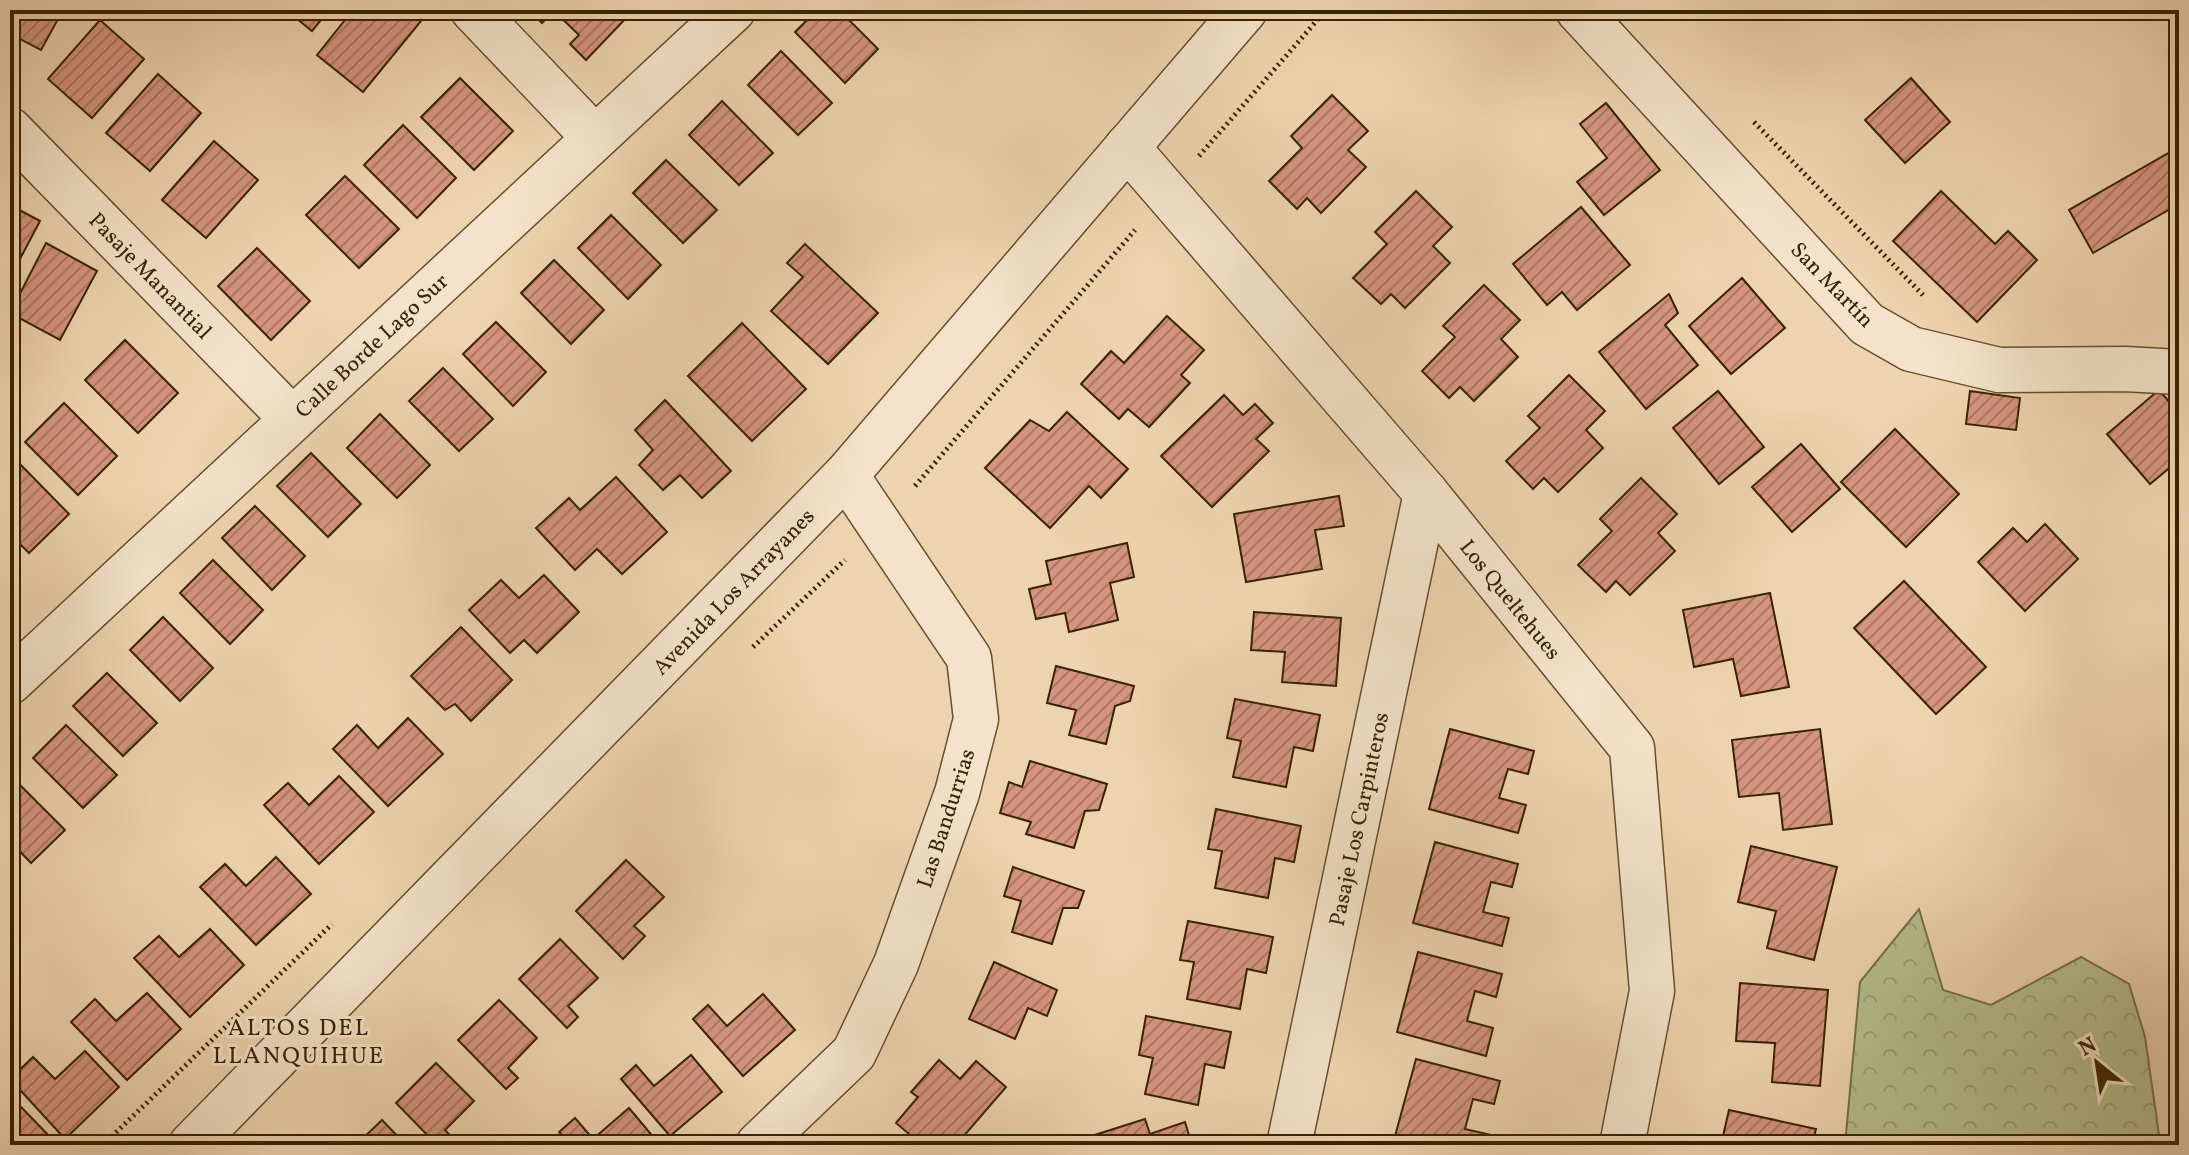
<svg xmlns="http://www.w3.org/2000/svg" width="2189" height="1155" viewBox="0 0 2189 1155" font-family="Vollkorn,serif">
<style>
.forest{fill:url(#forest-crowns);stroke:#767048;stroke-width:2}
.building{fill:url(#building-hatch);stroke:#372302;stroke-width:2}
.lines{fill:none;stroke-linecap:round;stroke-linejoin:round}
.street-casing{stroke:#654f2d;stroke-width:47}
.path{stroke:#372302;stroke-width:5;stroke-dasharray:2 4;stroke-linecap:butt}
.street{stroke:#f4e3ca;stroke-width:44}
.labels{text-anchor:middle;stroke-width:6;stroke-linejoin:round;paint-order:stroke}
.street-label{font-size:22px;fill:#372302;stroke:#f4e3ca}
.neighbourhood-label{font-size:24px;letter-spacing:2px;fill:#372302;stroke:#f4e3ca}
</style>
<defs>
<pattern id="forest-crowns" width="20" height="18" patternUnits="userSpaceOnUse" patternTransform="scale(2)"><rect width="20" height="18" fill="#b5bd8d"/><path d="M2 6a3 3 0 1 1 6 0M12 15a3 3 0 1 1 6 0" fill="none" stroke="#9ca278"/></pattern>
<pattern id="building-hatch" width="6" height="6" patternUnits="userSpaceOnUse" patternTransform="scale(2)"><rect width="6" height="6" fill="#d5947f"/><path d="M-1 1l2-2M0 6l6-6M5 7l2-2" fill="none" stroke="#ae7866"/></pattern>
</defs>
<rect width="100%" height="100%" fill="#eed4ae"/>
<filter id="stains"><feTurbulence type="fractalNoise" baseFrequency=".0025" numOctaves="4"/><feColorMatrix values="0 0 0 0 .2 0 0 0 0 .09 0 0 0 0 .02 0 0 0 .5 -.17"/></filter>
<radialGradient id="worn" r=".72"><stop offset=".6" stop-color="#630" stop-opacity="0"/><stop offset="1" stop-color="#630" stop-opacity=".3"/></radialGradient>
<polygon class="forest" points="1919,909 1943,990 1991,1005 2081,957 2129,984 2145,1037 2159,1135 2163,1145 1845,1145 1860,982"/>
<g class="building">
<polygon points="10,10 63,10 41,50 10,34"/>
<polygon points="286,10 329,10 312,31"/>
<polygon points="353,10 430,10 363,92 317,55"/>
<polygon points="529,10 624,10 629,15 586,60 570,44 579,35 554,11 542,23"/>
<polygon points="817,10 839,10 878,49 845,83 795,32"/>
<polygon points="100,20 144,59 92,118 48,79"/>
<polygon points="781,51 832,103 798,135 748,85"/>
<polygon points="158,74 201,113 150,171 106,133"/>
<polygon points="460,78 513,131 474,170 421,117"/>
<polygon points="1911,78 1950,122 1905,163 1865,120"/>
<polygon points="1332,95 1368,131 1348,150 1366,167 1321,213 1307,198 1297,209 1269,181 1302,148 1291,136"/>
<polygon points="722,101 773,153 739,185 689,135"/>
<polygon points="1606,103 1660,170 1604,215 1577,182 1607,158 1580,124"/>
<polygon points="403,125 456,178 417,218 364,165"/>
<polygon points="214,141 258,180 206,238 162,200"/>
<polygon points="2179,147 2179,204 2093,253 2069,210"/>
<polygon points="666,160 717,210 683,243 633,193"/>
<polygon points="345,176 399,229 359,268 306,215"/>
<polygon points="1416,191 1452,227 1433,246 1450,263 1405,308 1391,294 1381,304 1353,278 1387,244 1375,232"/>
<polygon points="1941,191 1995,244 2008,231 2037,260 1977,322 1893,241"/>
<polygon points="10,205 40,221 10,278"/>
<polygon points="1581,207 1630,265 1577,310 1562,292 1547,305 1513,264"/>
<polygon points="611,215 661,265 628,299 578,248"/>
<polygon points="46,243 97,271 60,340 10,313"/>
<polygon points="805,244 878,313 828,364 771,311 803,277 787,263"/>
<polygon points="257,248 310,301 271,340 218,286"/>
<polygon points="554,260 604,310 571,344 521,293"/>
<polygon points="1742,278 1785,328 1731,374 1689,326"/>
<polygon points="1484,285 1520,320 1501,339 1518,357 1474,401 1460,387 1449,398 1422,371 1455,337 1443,326"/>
<polygon points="1669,294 1678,313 1665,325 1698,365 1646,409 1599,352"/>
<polygon points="1167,316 1204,350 1181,375 1190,383 1149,427 1128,409 1119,419 1081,384 1111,351 1124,363"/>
<polygon points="496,322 546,372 513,406 463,354"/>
<polygon points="742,323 806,389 752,441 688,376"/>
<polygon points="125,340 178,393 138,433 85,380"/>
<polygon points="443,368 493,419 459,451 409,401"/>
<polygon points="1569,375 1605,411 1586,430 1603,448 1558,492 1544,478 1533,489 1506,461 1540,428 1528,416"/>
<polygon points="2159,390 2172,405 2179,399 2179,460 2150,484 2107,434"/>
<polygon points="1718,391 1764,447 1719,484 1673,428"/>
<polygon points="1970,391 2020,398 2016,430 1966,424"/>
<polygon points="1224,395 1243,415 1255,404 1273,423 1256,439 1269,451 1212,507 1161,456"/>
<polygon points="665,400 731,471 702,498 680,475 663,490 639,465 653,450 635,430"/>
<polygon points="64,403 117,456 78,495 25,442"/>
<polygon points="1067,412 1128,469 1101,498 1089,486 1050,528 985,468 1030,420 1049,431"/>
<polygon points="380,414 430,465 397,498 347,448"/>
<polygon points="1895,429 1959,494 1906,547 1841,482"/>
<polygon points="1801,444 1840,489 1792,532 1752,487"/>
<polygon points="311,453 361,504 328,537 277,486"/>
<polygon points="16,460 69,514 29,553 10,534 10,466"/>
<polygon points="616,477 667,532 622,574 597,549 575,570 536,528 569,498 580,510"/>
<polygon points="1641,478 1677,514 1658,533 1675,551 1630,595 1616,581 1606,592 1578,565 1612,531 1600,519"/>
<polygon points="1339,496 1344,526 1315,530 1322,569 1246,582 1234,514"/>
<polygon points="255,506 305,556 272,590 222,538"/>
<polygon points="2045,524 2078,559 2025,611 1978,562 2013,528 2027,542"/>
<polygon points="1127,543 1134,577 1110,583 1118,620 1069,632 1065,613 1036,619 1029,589 1051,584 1046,561"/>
<polygon points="213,560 263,610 230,644 180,593"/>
<polygon points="544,575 579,612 537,653 524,640 510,653 469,610 501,580 519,598"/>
<polygon points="1904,581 1986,667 1936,714 1854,628"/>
<polygon points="1770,593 1789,687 1741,696 1733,659 1694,667 1683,610"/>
<polygon points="1254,612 1341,618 1336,686 1282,682 1285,652 1251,650"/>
<polygon points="163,617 213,668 180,701 130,650"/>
<polygon points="461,627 512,680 471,721 455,704 445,710 411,676"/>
<polygon points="1056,666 1134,686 1130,701 1115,706 1106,744 1069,735 1076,710 1047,703"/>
<polygon points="107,673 157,723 123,756 73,706"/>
<polygon points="1235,699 1320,715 1313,751 1294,747 1286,787 1233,777 1241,741 1227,738"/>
<polygon points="408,718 443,754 388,806 333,749 357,725 378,748"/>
<polygon points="66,725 117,775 83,808 33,758"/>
<polygon points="1450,729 1534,751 1528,774 1508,769 1499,798 1526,805 1518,833 1429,809"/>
<polygon points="1820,729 1832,824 1783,830 1779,793 1739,797 1732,740"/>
<polygon points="1030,761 1107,784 1099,810 1085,811 1074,848 1026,834 1031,822 1000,813 1009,782 1022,787"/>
<polygon points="339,776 374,812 319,864 264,805 288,783 309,805"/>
<polygon points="14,779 65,830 31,863 10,841 10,784"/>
<polygon points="1216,809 1301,826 1294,862 1275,858 1268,898 1215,888 1222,851 1208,849"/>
<polygon points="1435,842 1518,864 1512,887 1491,882 1483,912 1509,918 1502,946 1413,923"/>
<polygon points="1751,846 1837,867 1814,960 1767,948 1776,911 1738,902"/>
<polygon points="276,857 311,894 256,945 200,887 225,864 246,886"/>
<polygon points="626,860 664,897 634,926 645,936 623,959 576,911"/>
<polygon points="1013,867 1084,891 1078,908 1063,908 1052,944 1012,932 1021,901 1004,896"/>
<polygon points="1188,921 1273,937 1266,973 1247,969 1240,1009 1187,999 1194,962 1180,960"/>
<polygon points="210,929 244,965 190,1017 134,958 159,936 179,957"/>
<polygon points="560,939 598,978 568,1006 578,1017 567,1028 519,979"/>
<polygon points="1418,952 1502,974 1496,997 1475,991 1467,1021 1493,1028 1486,1056 1397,1032"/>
<polygon points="994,962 1057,990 1047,1016 1028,1008 1015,1039 969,1019"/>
<polygon points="1740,983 1828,990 1820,1086 1772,1082 1775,1043 1736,1041"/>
<polygon points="147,993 181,1029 127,1080 71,1022 95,999 116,1021"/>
<polygon points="763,994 795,1030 743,1076 693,1019 708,1005 727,1026"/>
<polygon points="499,1000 537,1038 508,1068 518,1078 506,1089 458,1040"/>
<polygon points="1146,1016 1231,1032 1224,1068 1205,1064 1198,1105 1145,1094 1153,1058 1139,1055"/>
<polygon points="85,1051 119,1087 65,1139 10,1079 33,1057 55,1079"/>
<polygon points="691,1055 722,1092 670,1136 621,1079 636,1065 654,1086"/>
<polygon points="1416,1059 1500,1081 1494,1104 1473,1099 1465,1129 1491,1135 1488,1145 1414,1145 1394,1140"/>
<polygon points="939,1060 960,1079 976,1061 1006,1087 956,1145 922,1145 896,1123 918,1097 911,1092"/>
<polygon points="436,1063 474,1101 445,1130 455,1141 451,1145 437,1145 396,1103"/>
<polygon points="21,1107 56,1143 54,1145 10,1145 10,1118"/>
<polygon points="629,1108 660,1145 571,1145 559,1132 575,1118 593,1139"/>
<polygon points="1729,1110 1816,1129 1812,1145 1721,1145"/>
<polygon points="1145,1119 1150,1134 1185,1122 1192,1145 1081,1145 1079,1140"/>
<polygon points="382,1120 406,1145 356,1145"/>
</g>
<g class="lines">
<defs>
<g id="street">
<polyline points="473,10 594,137"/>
<polyline points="1578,10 1867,324 1911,349 1999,370 2125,369 2179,372"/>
<polyline points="10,130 292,419"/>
<polyline points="1127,147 1426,493 1632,748 1652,991 1622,1145"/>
<polyline points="10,682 733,10"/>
<polyline points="191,1145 846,475 1245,10"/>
<polyline points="758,1145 854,1053 896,964 957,793 976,719 969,658 846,475"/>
<polyline points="1289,1145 1426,493"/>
</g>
</defs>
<use href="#street" class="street-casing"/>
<g class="path">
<polyline points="1754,122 1923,295"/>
<polyline points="1199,156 1326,10"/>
<polyline points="915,486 1135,230"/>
<polyline points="753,647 845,560"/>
<polyline points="103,1145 332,924"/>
</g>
<use href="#street" class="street"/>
</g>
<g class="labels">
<g class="street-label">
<text transform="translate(151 275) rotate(46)" y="8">Pasaje Manantial</text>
<text transform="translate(1833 284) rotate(46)" y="8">San Martín</text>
<text transform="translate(371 345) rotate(-43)" y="8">Calle Borde Lago Sur</text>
<text transform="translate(733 591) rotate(-46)" y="8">Avenida Los Arrayanes</text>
<text transform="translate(1511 599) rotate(51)" y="8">Los Queltehues</text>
<text transform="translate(945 818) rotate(-72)" y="8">Las Bandurrias</text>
<text transform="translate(1358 819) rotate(-78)" y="8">Pasaje Los Carpinteros</text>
</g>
<g class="neighbourhood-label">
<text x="299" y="1035">ALTOS DEL<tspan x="299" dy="28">LLANQUIHUE</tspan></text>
</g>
</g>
<rect width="2189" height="1155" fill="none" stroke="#eed4ae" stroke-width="40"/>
<rect x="12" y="12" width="2165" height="1131" fill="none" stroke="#372302" stroke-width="4"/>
<rect x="20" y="20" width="2149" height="1115" fill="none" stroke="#372302" stroke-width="2"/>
<g transform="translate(2097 1063) rotate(330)" stroke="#f4e3ca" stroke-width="6" paint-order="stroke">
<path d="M0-6L14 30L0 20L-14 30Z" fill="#372302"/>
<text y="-12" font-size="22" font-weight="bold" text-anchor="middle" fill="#372302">N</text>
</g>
<rect width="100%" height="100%" filter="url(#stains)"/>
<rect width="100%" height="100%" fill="url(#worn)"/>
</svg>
